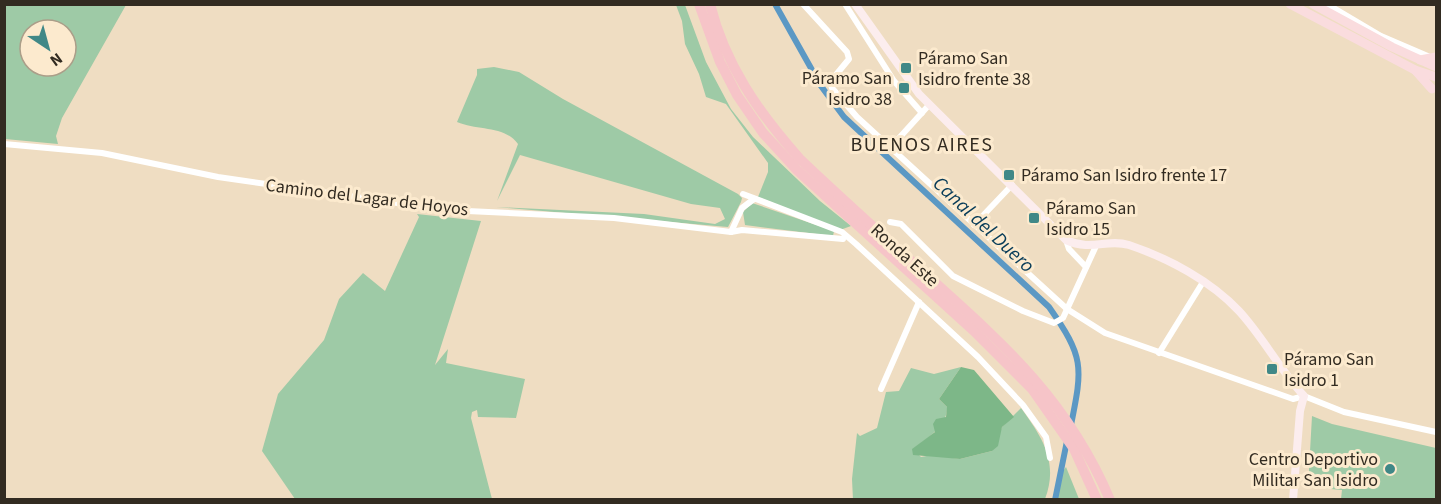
<svg xmlns="http://www.w3.org/2000/svg" width="1441" height="504" viewBox="0 0 1441 504" font-family="'Source Sans 3',sans-serif">
<style>
.green{fill:#9ecaa6;fill-rule:evenodd}
.forest{fill:#7db788}
.lines{fill:none;stroke-linecap:round;stroke-linejoin:round}
.canal{stroke:#5b98c4;stroke-width:6}
.street{stroke:#fff;stroke-width:6}
.secondary{stroke:#fcedee;stroke-width:8}
.primary{stroke:#fadcde;stroke-width:9}
.highway{stroke:#f6c4c8;stroke-width:10}
.poi-dot{fill:#408887;stroke:#fceace;stroke-width:2}
.labels{text-anchor:middle;stroke-width:6;stroke-linejoin:round;paint-order:stroke}
.poi-label{font-size:18px;fill:#322b21;stroke:#fceace;text-anchor:start}
.street-label{font-size:18px;fill:#322b21;stroke:#fceace}
.neighbourhood-label{font-size:20px;letter-spacing:1.5px;fill:#322b21;stroke:#fceace}
.water-label{font-size:20px;font-style:italic;fill:#073b58;stroke:#fceace}
</style>
<rect width="100%" height="100%" fill="#efddc2"/>
<g class="green">
<path d="M 4,5 L 126,5 L 62,118 L 56,136 L 58,144 L 5,139 ZM 30,30 L 66,30 L 66,66 L 30,66 Z"/>
<polygon points="676,5 685,5 706,62 731,109 753,137 820,201 851,226 840,230 758,197 768,172 768,163 726,104 706,97 699,74 685,44 682,21"/>
<path d="M 494,67 L 519,72 L 563,99 L 738,194 L 742,198 L 741,202 L 728,227 L 496,207 L 644,214 L 715,224 L 725,219 L 720,208 L 691,204 L 520,155 L 497,201 L 518,144 C 504,125 478,131 457,122 L 477,75 L 477,69 Z"/>
<polygon points="752,203 834,231 833,236 745,225 743,212"/>
<polygon points="417,214 481,221 435,365 448,349 446,363 525,379 516,418 478,417 477,410 472,412 471,418 492,499 295,499 262,451 278,394 324,340 339,299 363,273 385,291 419,217"/>
<path d="M 961,367 L 939,399 L 947,407 C 948,426 926,439 913,449 L 921,457 L 932,455 L 960,459 L 992,451 L 1002,427 L 1021,408 C 1042,437 1059,462 1045,499 L 853,500 L 852,479 L 857,433 L 860,436 L 877,428 L 886,392 L 899,391 L 911,368 L 934,374 Z"/>
<polygon points="1312,416 1332,424 1436,448 1436,499 1341,499 1342,490 1308,487"/>
<polygon points="1066,467 1079,499 1057,499 1061,474"/>
</g>
<polygon class="forest" points="961,367 974,370 1014,417 1002,427 998,446 992,451 960,459 913,455 912,449 935,432 933,424 936,419 946,417 947,407 939,399"/>
<g class="lines">
<g class="canal">
<path d="M 775,4 L 821,86 L 844,117 L 1049,307 C 1084,357 1083,366 1071,425"/>
<polyline points="1055,500 1067,441"/>
</g>
<g class="street">
<polyline points="803,4 847,52 849,59 830,82 832,88 857,117 1067,309 1105,333 1293,399 1304,396 1344,412 1436,432"/>
<polyline points="845,4 894,81 922,113"/>
<polyline points="1327,4 1381,36 1430,57"/>
<polyline points="4,144 102,153 218,177 446,210 614,218 731,232 742,230 843,239"/>
<polyline points="890,148 929,105"/>
<polyline points="743,194 842,232 856,244 978,357 1023,405 1046,437 1050,458"/>
<polyline points="890,222 901,224 953,276 1023,311 1054,323 1063,318 1096,246"/>
<polyline points="974,225 1012,185"/>
<polyline points="731,232 742,208 754,199"/>
<polyline points="1066,240 1069,249 1086,267"/>
<polyline points="1159,353 1203,282"/>
<polyline points="881,389 919,302"/>
</g>
<path class="secondary" d="M 855,4 L 919,94 L 1066,240 C 1092,252 1107,238 1129,245 C 1168,258 1211,281 1239,311 C 1263,337 1280,370 1304,396 L 1300,411 L 1293,500"/>
<g class="primary">
<polyline points="1290,4 1415,70 1436,77"/>
<polyline points="1313,4 1392,47 1436,67"/>
<polyline points="1420,60 1436,57"/>
<polyline points="1415,70 1432,89"/>
</g>
<g class="highway">
<polyline points="699,4 720,62 737,95 763,133 797,170 974,331 1032,389 1074,449 1097,500"/>
<path d="M 710,4 C 725,65 759,113 800,159 C 843,200 887,239 931,279 C 1007,347 1069,403 1110,500"/>
</g>
</g>
<g class="poi-dot">
<rect x="900" y="62" width="12" height="12" rx="3"/>
<rect x="898" y="82" width="12" height="12" rx="3"/>
<rect x="1003" y="169" width="12" height="12" rx="3"/>
<rect x="1028" y="212" width="12" height="12" rx="3"/>
<rect x="1266" y="363" width="12" height="12" rx="3"/>
<circle cx="1390" cy="469" r="6"/>
</g>
<g class="labels">
<g class="poi-label">
<text x="918" y="64">Páramo San<tspan x="918" dy="21">Isidro frente 38</tspan></text>
<text x="892" y="84" text-anchor="end">Páramo San<tspan x="892" dy="21">Isidro 38</tspan></text>
<text x="1021" y="181">Páramo San Isidro frente 17</text>
<text x="1046" y="214">Páramo San<tspan x="1046" dy="21">Isidro 15</tspan></text>
<text x="1284" y="365">Páramo San<tspan x="1284" dy="21">Isidro 1</tspan></text>
<text x="1378" y="465" text-anchor="end">Centro Deportivo<tspan x="1378" dy="21">Militar San Isidro</tspan></text>
</g>
<g class="street-label">
<text transform="translate(367 197) rotate(7)" y="6">Camino del Lagar de Hoyos</text>
<text transform="translate(905 255) rotate(42)" y="6">Ronda Este</text>
</g>
<g class="neighbourhood-label">
<text x="922" y="151">BUENOS AIRES</text>
</g>
<g class="water-label">
<text transform="translate(984 224) rotate(43)" y="7">Canal del Duero</text>
</g>
</g>
<rect width="1441" height="504" fill="none" stroke="#322b21" stroke-width="12"/>
<g transform="translate(48 48) rotate(144)"><circle r="28" fill="#fceace" stroke="#ab9e89" stroke-width="1.5"/>
<path d="M0-4.5L10 22L0 15L-10 22Z" fill="#408887"/>
<text y="-9" font-size="16" font-weight="bold" text-anchor="middle" fill="#322b21">N</text>
</g>
</svg>
